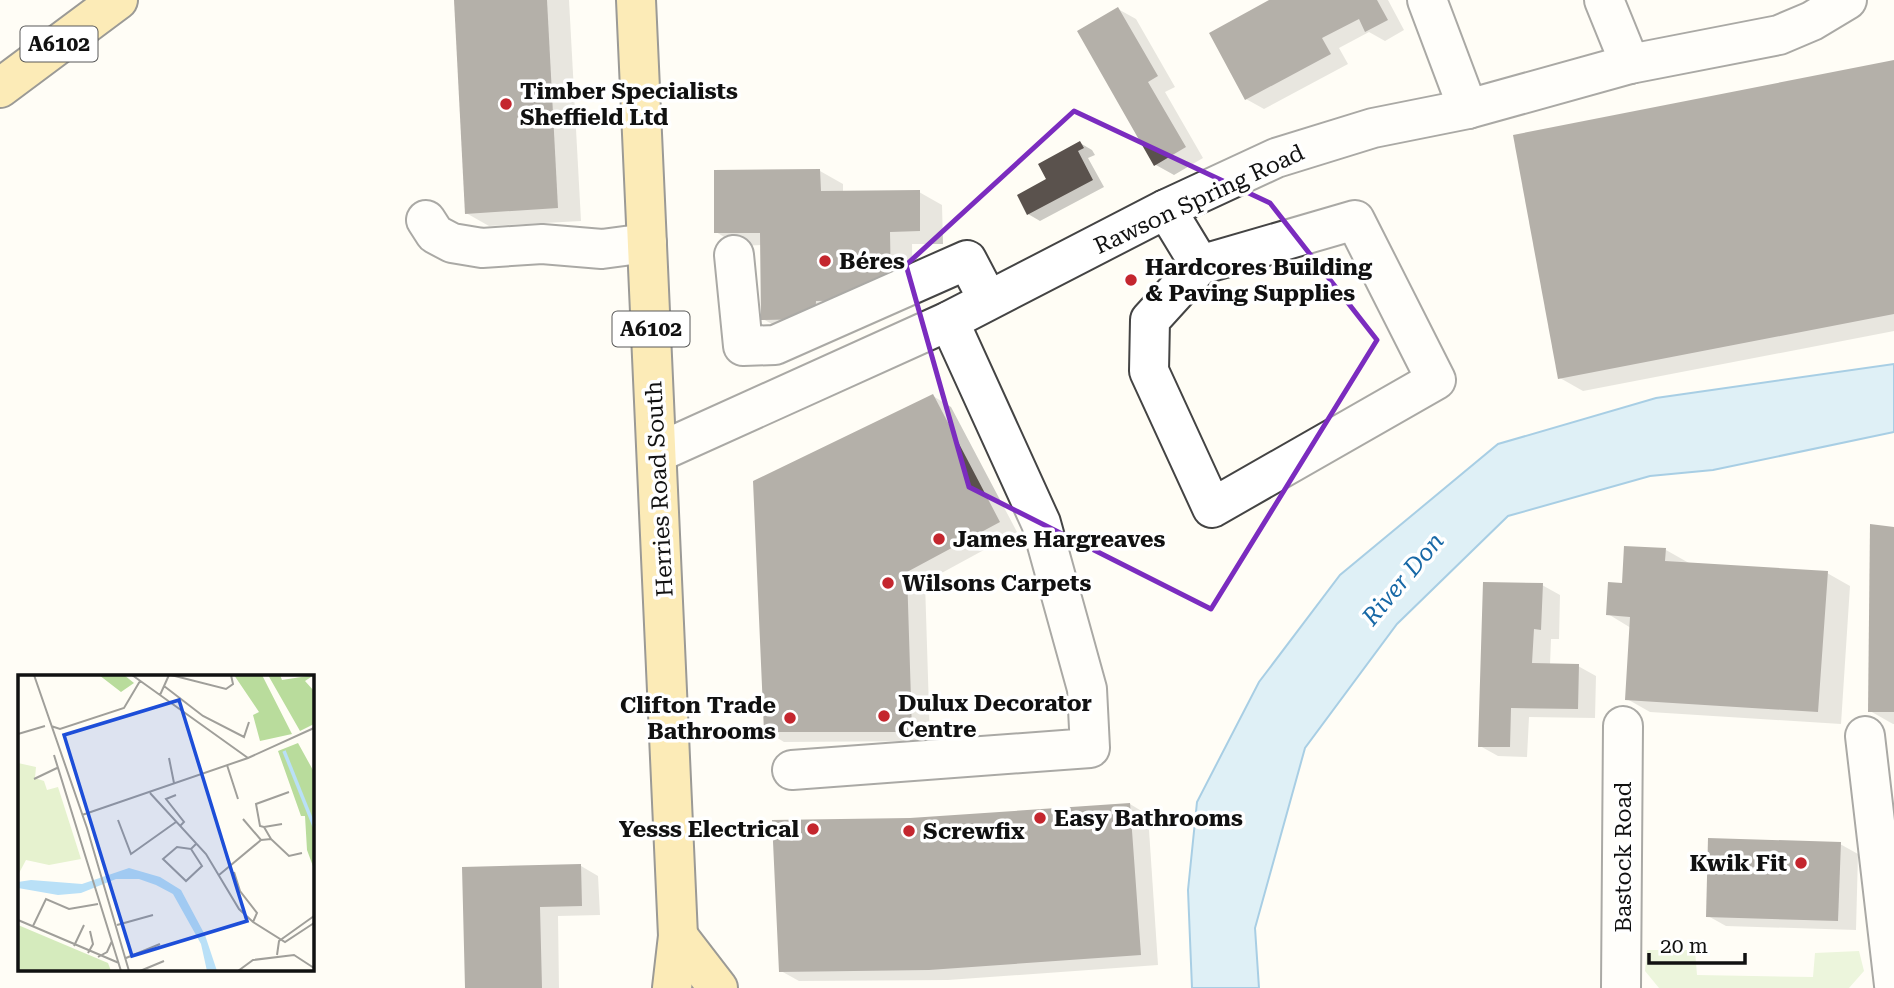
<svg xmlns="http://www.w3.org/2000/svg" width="1894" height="988" viewBox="0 0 1894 988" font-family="'Roboto Serif',serif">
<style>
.green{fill:#d5ebbd}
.water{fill:#b9e0f7;stroke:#3f96cf;stroke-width:2}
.shadow{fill:#0003}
.building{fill:#5a524d}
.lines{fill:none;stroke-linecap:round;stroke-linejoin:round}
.minor-casing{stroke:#444;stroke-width:42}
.major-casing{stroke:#222;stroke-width:42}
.minor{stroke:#fff;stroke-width:38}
.major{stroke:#f9d66b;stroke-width:38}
.marked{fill:none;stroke:#7b2cbf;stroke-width:5;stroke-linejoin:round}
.poi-dot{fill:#c4262e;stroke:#fff;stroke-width:2.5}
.labels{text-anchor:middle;stroke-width:7;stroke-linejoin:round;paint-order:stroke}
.shield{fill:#fff;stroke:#585858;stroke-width:2}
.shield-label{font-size:21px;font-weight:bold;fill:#111}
.poi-label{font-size:23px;font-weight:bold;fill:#111;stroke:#fff;text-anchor:start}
.street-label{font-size:23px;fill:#111;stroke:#fff}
.water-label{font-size:24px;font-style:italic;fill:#1768a6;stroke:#fff}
.inset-river{fill:none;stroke:#b9e0f7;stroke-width:3.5}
.inset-road{fill:none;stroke:#a09f9a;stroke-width:2}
.view{fill:#1d4ed8;fill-opacity:0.15;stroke:#1d4ed8;stroke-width:3.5}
.inset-edge{fill:none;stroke:#111;stroke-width:3.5}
</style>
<rect width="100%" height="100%" fill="#fffdf5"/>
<polygon class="green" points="1647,950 1695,950 1697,975 1813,977 1815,953 1859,951 1864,971 1849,988 1659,988 1645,971"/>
<polygon class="water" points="1894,364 1894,432 1713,470 1650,476 1508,516 1397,624 1305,748 1255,928 1259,988 1192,988 1188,890 1197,802 1259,682 1340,575 1498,444 1656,398"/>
<g class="shadow">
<polygon points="455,0 569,0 581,221 489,226 466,213"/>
<polygon points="1273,0 1388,0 1404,30 1385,41 1369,32 1339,48 1348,64 1264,109 1246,99"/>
<polygon points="1118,9 1136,19 1175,87 1165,92 1203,158 1174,175 1156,165"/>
<polygon points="1894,62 1894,331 1583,391 1560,378"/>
<polygon points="1080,143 1092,150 1095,155 1088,158 1104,187 1040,221 1028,214 1048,180"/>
<polygon points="820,171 843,184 843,193 919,192 942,205 943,244 912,244 913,300 896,300 896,312 838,313 786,332 763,319 762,245 739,246 716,232"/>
<polygon points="933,396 951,407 1017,532 925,582 930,741 784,742 766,731"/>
<polygon points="1894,528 1894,724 1893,724 1870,711"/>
<polygon points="1666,550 1689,563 1827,573 1850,586 1841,724 1650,712 1627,699 1631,628 1608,614 1623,585"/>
<polygon points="1542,585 1560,595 1559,639 1551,639 1550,665 1578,666 1596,676 1595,718 1529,717 1527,757 1498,756 1480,746"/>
<polygon points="1130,804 1148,815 1158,965 948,980 799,981 781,971 910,820"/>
<polygon points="1840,844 1858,854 1856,930 1726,926 1708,916"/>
<polygon points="581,866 598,876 600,915 558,916 559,988 467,988 464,869"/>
</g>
<g class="building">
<polygon points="454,0 547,0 558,208 465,214"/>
<polygon points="1269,0 1377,0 1388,20 1365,32 1359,19 1322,38 1331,54 1245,100 1209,33"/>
<polygon points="1118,7 1158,76 1148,82 1186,147 1154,166 1077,31"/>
<polygon points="1894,60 1894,314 1558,379 1513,135"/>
<polygon points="1080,141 1084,148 1078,151 1093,180 1027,215 1017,195 1046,179 1038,164"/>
<polygon points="820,169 821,191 920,190 920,231 890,232 891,288 874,300 816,301 815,319 761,320 760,233 714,233 714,170"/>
<polygon points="933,394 1000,522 907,572 912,732 764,732 753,481"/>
<polygon points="1870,524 1894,527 1894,712 1868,712"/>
<polygon points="1624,546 1666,548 1665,561 1828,571 1818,712 1625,700 1630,617 1606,615 1608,582 1622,583"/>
<polygon points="1483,582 1543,583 1541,630 1534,629 1532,663 1579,664 1578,709 1511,708 1510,747 1478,747"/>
<polygon points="1130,803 1141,955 929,970 779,972 772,820 910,818"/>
<polygon points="1708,838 1841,842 1838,921 1706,917"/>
<polygon points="581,864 582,906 540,907 542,988 465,988 462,867"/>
</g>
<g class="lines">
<defs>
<g id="minor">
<polyline points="1427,0 1468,109"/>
<polyline points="1604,0 1630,64"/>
<polyline points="1166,209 1200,265 1150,320 1149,371 1212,508 1436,380 1355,220 1200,265"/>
<polyline points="426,220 435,234 452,243 482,248 542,244 602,249 647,243"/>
<polyline points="734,255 743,346 775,345 967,260 988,300"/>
<polyline points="657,453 949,321 1166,209 1276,158 1373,128 1468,109 1630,64 1779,35 1812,21 1847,0"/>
<polyline points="1865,736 1894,985"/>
<polyline points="792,770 1090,748 1087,689 1041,523 949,321"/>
<polyline points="1621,988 1623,726"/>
</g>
<g id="major">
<polyline points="636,0 678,936 672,988"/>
<polyline points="0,88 118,0"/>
<polyline points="678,936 718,988"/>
</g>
</defs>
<use href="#minor" class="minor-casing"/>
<use href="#major" class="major-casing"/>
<use href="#minor" class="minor"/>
<use href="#major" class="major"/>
</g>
<path d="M0 0H1894V988H0ZM 1074,111 L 1270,203 L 1377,340 L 1211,609 L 969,487 L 906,265 Z" fill="#fffdf5" fill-opacity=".55" fill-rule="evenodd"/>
<path class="marked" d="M 1074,111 L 1270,203 L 1377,340 L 1211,609 L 969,487 L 906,265 Z"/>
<g class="poi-dot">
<circle cx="506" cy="104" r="7"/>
<circle cx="825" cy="261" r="7"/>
<circle cx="1131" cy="280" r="7"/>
<circle cx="939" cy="539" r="7"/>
<circle cx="888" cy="583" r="7"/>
<circle cx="884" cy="716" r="7"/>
<circle cx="790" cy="718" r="7"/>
<circle cx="1040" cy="818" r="7"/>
<circle cx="813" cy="829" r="7"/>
<circle cx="909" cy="831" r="7"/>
<circle cx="1801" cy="863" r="7"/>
</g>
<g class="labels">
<g class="shield">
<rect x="20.5" y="26.5" width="77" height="35" rx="5"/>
<rect x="612.5" y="311.5" width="77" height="35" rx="5"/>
</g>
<g class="shield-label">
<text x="59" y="51">A6102</text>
<text x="651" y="336">A6102</text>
</g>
<g class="poi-label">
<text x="520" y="99">Timber Specialists<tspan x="520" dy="26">Sheffield Ltd</tspan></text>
<text x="839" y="269">Béres</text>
<text x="1145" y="275">Hardcores Building<tspan x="1145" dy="26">&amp; Paving Supplies</tspan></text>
<text x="953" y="547">James Hargreaves</text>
<text x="902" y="591">Wilsons Carpets</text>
<text x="898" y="711">Dulux Decorator<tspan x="898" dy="26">Centre</tspan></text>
<text x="776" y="713" text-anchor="end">Clifton Trade<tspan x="776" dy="26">Bathrooms</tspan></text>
<text x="1054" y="826">Easy Bathrooms</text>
<text x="799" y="837" text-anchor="end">Yesss Electrical</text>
<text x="923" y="839">Screwfix</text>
<text x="1787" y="871" text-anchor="end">Kwik Fit</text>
</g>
<g class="street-label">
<text transform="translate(1199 199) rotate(-25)" y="8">Rawson Spring Road</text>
<text transform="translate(659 489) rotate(-93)" y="8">Herries Road South</text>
<text transform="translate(1623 857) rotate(-90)" y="8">Bastock Road</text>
</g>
<g class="water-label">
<text transform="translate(1403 579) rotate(-50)" y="8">River Don</text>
</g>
</g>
<g transform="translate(18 675)">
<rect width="296" height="296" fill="#fffdf5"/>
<path d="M 0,250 L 90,288 L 93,296 L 0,296 Z" fill="#d5ebbd"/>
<path d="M 81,0 L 106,0 L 116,8 L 103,17 ZM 216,0 L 244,0 L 274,59 L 242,66 L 235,40 L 241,37 ZM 250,0 L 262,0 L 264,5 L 296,0 L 287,6 L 296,16 L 296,49 L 282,56 ZM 280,68 L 296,97 L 296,194 L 289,175 L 287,141 L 283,141 L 260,76 Z" fill="#b9dc9c"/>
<path d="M 0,88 L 18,92 L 17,103 L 26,106 L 29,115 L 40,112 L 63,184 L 31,190 L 8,185 L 0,200 Z" fill="#e6f2cf"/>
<path d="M 111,193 L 142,202 L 163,215 L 187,260 L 199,296 L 189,296 L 183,269 L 155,219 L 138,210 L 121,204 L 98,204 L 63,218 L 40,220 L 0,213 L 0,207 L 13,205 L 64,209 Z" fill="#b9e0f7"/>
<path class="inset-river" d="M 266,76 L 296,151"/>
<path class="inset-road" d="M 16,0 L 69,153 L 111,296M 114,0 L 230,83M 153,0 L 208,14 L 215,9 L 213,0M 146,11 L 185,41 L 226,62 L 231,47M 142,20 L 151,0M 33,51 L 42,54 L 106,33 L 122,6M 0,59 L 27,51M 36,80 L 103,296M 151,83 L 156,108M 209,90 L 220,124M 16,104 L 39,93M 132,118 L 188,179 L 221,234 L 235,247 L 267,267 L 296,248M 158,120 L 148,124 L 166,147 L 162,151M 64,140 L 230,83 L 296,53M 225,144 L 243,165M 100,145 L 113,179 L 158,147M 246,152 L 242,151 L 238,129 L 271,117M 253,164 L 246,152 L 264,149M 243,165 L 253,164 L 271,181 L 284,178M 173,174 L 184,191 L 168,206 L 145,184 L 159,172 L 173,174 L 179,168M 216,197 L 222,216 L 239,238 L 235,247M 201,200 L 243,165M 0,245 L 101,288M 99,250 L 135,240M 15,251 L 28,224 L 51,234 L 80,229M 56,271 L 66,250M 70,278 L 75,269 L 72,256M 259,280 L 261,266 L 296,241M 80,282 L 89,277 L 94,266M 108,283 L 142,269M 122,296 L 146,286M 220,296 L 235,285 L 276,280 L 296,293"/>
<path class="view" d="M 161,25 L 229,246 L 114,281 L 46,60 Z"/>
<rect width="296" height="296" class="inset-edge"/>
</g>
<path d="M1649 953v10h96v-10" fill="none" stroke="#111111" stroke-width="3.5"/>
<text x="1660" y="953" font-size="21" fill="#111111" stroke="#ffffff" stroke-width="5" paint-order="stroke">20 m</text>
</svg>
